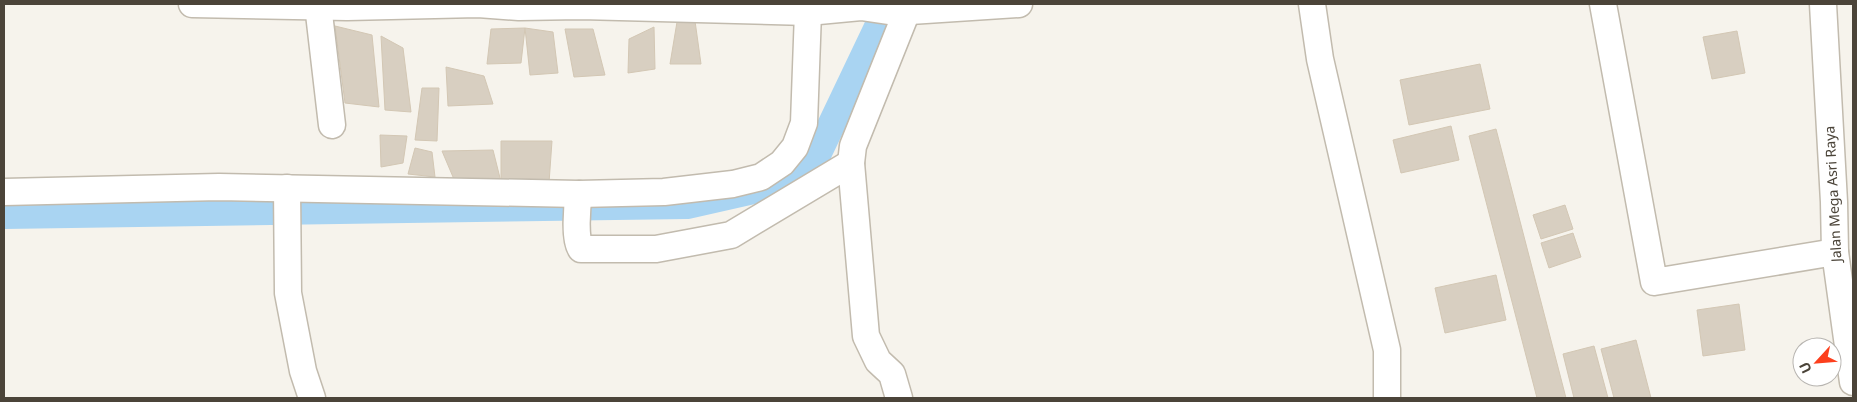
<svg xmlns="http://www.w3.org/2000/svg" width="1857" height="402" viewBox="0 0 1857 402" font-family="'Noto Sans',sans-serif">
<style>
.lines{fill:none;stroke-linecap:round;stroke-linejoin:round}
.canal{stroke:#a9d4f2;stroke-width:28}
.building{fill:#d8cfc1;stroke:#d3c7b4}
.minor-casing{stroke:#c2bbae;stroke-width:29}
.minor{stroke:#fff;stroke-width:26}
.labels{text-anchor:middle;stroke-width:4;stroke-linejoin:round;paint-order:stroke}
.street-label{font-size:14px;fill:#4b4439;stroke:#fff}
</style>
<rect width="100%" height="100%" fill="#f6f3ec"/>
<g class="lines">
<polyline class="canal" points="4,215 687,205 806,178 889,4"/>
</g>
<g class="building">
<polygon points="695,21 701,64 670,64 677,22"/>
<polygon points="335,26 372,35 379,107 345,103"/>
<polygon points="654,27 655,69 628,73 629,39"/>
<polygon points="525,28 521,63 487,64 491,29"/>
<polygon points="525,28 553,32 558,73 530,75"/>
<polygon points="565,29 593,29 605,75 574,77"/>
<polygon points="1737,31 1745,73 1712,79 1703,37"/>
<polygon points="381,36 403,48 411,112 385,110"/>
<polygon points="1480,64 1490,109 1409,125 1400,80"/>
<polygon points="446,67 484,76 493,104 448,106"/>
<polygon points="422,88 439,88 437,141 415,140"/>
<polygon points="1451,126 1459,160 1401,173 1393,140"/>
<polygon points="1496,129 1566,398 1537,398 1469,136"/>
<polygon points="380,135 407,136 403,163 381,167"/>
<polygon points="501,141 552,141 549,183 501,182"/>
<polygon points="415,148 432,152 435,177 408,174"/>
<polygon points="493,150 501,182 456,184 442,151"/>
<polygon points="1565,205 1573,229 1541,239 1533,215"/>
<polygon points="1573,233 1581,257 1549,268 1541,243"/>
<polygon points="1496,275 1506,320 1445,333 1435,288"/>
<polygon points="1739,304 1745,350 1703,356 1697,310"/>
<polygon points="1636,340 1651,398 1614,398 1601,349"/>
<polygon points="1594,346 1608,398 1574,398 1563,354"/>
</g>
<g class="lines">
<defs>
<g id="minor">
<polyline points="192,4 347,7 478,4 519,7 581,6 808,12 861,7 895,12 1019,4"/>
<polyline points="1312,4 1320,59 1387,350 1387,398"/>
<polyline points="1603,4 1654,282 1835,252"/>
<polyline points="1823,4 1834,202 1835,252 1853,382"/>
<polyline points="318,5 332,125"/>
<polyline points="287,188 288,293 303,371 312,398"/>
<polyline points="4,192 219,187 579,194 664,192 733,184 761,177 782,163 795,147 804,123 808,12"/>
<path d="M 579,194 C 577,206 574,240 581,249 L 656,249 L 731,235 L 851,163"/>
<polyline points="899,398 892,374 878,361 866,336 851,163 853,146 907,11"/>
</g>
</defs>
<use href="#minor" class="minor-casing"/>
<use href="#minor" class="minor"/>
</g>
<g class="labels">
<g class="street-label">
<text transform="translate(1833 194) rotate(-93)" y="5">Jalan Mega Asri Raya</text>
</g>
</g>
<rect width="1857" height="402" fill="none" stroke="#4b4439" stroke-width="10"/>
<g transform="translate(1817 362) rotate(244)"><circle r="24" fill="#ffffff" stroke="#b7b4b0"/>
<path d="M0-4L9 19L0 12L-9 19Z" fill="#fc3f1d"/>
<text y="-8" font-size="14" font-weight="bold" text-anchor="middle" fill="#4b4439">U</text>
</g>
</svg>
